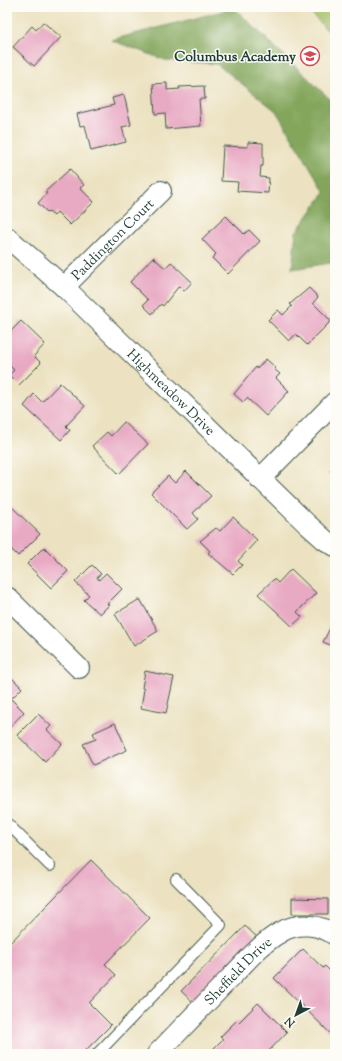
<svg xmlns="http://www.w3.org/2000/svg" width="342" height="1061" viewBox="0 0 342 1061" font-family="'Sorts Mill Goudy',serif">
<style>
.green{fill:#a4c067;stroke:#627e4e}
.forest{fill:#83a65c;stroke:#517248}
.building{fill:#e8a9c3}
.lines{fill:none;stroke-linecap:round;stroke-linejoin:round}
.service-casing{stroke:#3e5649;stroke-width:12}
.minor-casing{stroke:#3e5649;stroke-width:22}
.service{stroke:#fff;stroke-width:10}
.minor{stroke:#fff;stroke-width:20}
.labels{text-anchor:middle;stroke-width:3;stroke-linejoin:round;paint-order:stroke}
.poi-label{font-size:14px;font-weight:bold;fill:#1f3d34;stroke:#fdfcf7;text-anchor:end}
.street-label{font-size:14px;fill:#1f3d34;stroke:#fdfcf7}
</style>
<rect width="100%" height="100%" fill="#fdfcf7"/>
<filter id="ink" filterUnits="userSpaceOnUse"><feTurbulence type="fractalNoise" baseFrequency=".025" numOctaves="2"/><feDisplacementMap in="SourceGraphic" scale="8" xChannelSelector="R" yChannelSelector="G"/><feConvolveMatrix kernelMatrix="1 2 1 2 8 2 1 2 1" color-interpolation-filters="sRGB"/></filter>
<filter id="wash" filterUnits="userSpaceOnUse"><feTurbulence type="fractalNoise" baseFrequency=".012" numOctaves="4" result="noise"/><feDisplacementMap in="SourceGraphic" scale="16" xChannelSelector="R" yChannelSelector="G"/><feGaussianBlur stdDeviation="0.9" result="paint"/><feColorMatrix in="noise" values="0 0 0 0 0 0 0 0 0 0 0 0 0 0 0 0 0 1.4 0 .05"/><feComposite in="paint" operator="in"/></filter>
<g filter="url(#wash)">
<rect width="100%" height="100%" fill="#ece2c1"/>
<polygon class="green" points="305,7 335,7 335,38"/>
<polygon class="forest" points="234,8 335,104 335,261 331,263 292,269 296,232 325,192 276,111 217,64 165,60 111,40"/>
<g id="blocks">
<g class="building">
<polygon points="43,22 61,37 34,66 13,47 32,26 36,30"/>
<polygon points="167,83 167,90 180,89 179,87 204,86 205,99 199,99 201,126 166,129 165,113 155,114 153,84"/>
<polygon points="124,95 131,125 122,127 126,142 91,151 85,125 80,126 77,114 114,105 112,98"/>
<polygon points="248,142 263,143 263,166 261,166 260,177 269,178 268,193 237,191 238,182 221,181 223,146 248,147"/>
<polygon points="70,169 84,185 80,188 94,202 70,225 57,212 54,216 49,212 48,213 38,203 47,193 45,192"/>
<polygon points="226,216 244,234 249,230 260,241 228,274 212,258 216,254 202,239"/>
<polygon points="153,257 165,268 171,262 192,282 184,291 179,286 163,306 161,304 152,314 143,305 148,300 130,282"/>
<polygon points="309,288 318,297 313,303 331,321 307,345 296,334 289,341 268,320 278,310 283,315 292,306 290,304"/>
<polygon points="21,321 45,344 34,356 41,363 19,385 9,375 14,370 7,363 7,335"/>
<polygon points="266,359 276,368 274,369 280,374 276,378 289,391 266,416 247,398 243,402 234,394 256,367 257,369"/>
<polygon points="60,383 85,406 66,426 70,430 61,440 24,406 34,394 42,402"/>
<polygon points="124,422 148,444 119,474 92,446 107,432 111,436"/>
<polygon points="335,465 335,475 330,471"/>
<polygon points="186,471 211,496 193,513 198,519 187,529 151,493 168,476 175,483"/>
<polygon points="12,507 40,534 18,556 7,545 7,512"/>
<polygon points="233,517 257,540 238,561 242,565 233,574 208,553 210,551 200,541 216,528 220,531"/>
<polygon points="44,547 68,571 51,588 27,564"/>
<polygon points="92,565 101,574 97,577 99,580 106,573 122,589 107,604 109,605 100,614 84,600 89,595 75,582"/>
<polygon points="291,569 316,593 297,612 302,617 292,626 258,594 274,579 278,583"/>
<polygon points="140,599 158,631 134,646 115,614"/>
<polygon points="335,618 335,647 323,642"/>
<polygon points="7,653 11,657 7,661"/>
<polygon points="145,671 174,677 166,713 141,708 144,689 142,688"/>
<polygon points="9,675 22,688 11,699 24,712 7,730 7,677"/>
<polygon points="38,714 51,726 47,730 62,744 45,762 17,735"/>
<polygon points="115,723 127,750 93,765 83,744 96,739 93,733"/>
<polygon points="91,860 150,918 105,964 116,975 89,1003 111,1025 82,1054 7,1054 7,946"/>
<polygon points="292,898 328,899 328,914 292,914"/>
<polygon points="245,926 258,938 194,1003 181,991"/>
<polygon points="303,949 323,968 325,966 335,976 335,1038 274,978"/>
<polygon points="258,1003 287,1032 266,1054 208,1054 223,1039 220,1037 237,1020 239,1022"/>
</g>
</g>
</g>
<g filter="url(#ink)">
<use href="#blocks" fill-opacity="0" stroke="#3e5649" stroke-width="1"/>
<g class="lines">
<defs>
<g id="service">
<polyline points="7,823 50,866"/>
<polyline points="97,1054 221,925 176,879"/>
</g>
<g id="minor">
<path id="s1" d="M 7,237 L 64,287 L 307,524 L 325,540 L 335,546"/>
<path id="s2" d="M 64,287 L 161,191"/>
<polyline points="260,479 335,402"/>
<polyline points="7,597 79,668"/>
<path id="s3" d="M 157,1054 C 181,1029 205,1004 229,979 C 245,963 261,943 281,932 C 298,922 319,924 335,935"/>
</g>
</defs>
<use href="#service" class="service-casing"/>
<use href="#minor" class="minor-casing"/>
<use href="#service" class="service"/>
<use href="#minor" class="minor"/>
</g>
</g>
<defs>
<symbol id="school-ring" viewBox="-11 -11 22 22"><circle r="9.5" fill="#fdfcf7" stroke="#d1495b" stroke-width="1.5"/><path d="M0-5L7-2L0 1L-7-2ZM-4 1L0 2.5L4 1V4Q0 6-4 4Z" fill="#d1495b"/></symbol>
</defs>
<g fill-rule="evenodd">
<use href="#school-ring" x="299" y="45" width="22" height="22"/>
</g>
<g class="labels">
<g class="poi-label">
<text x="296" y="61">Columbus Academy</text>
</g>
<g class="street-label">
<text dy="5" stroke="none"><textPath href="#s2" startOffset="68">Paddington Court</textPath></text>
<text dy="5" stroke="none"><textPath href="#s1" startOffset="226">Highmeadow Drive</textPath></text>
<text dy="5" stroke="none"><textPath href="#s3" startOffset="116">Sheffield Drive</textPath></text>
</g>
</g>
<rect width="342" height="1061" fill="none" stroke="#fdfcf7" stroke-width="24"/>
<g transform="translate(296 1015) rotate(221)" stroke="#fdfcf7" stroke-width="3" paint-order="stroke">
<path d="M0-3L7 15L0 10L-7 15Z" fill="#1f3d34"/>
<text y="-6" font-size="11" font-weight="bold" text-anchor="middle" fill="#1f3d34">N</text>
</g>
</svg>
